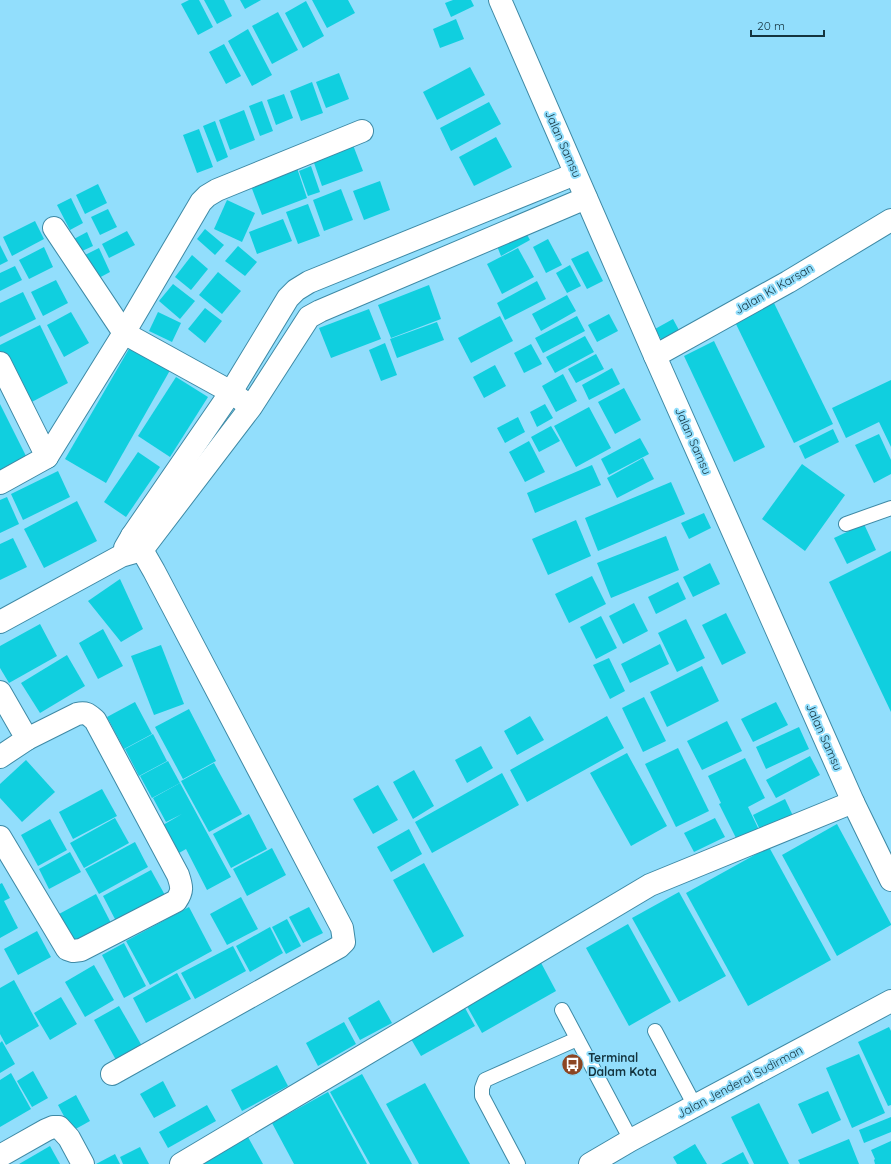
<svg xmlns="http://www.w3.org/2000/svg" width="891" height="1164" viewBox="0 0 891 1164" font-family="Quicksand,sans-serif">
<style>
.building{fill:#10cfdf}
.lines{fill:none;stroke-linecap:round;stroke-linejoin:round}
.service-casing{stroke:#3e8aa6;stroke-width:16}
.minor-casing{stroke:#3e8aa6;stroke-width:24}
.tertiary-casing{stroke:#3e8aa6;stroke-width:24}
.primary-casing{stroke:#3e8aa6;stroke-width:24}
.service{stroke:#fff;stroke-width:14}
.minor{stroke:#fff;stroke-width:22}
.tertiary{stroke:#fff;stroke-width:22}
.primary{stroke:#fff;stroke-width:22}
.labels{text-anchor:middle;stroke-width:4;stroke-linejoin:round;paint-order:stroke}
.street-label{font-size:12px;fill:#14343f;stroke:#92defc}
.poi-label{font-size:12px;font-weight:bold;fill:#14343f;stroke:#92defc;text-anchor:start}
</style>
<rect width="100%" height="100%" fill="#92defc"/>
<g class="building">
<polygon points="189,0 199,0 213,27 198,35 181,4"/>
<polygon points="204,0 224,0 232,16 217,24"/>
<polygon points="240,0 261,0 245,9"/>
<polygon points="312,0 348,0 355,13 327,28"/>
<polygon points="453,0 471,0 474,6 451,17 445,3"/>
<polygon points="306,1 324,36 303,48 285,13"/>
<polygon points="278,12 298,50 272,64 252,26"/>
<polygon points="456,19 464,39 440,48 433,29"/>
<polygon points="248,29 272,75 252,86 228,41"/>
<polygon points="224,44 241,76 226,84 209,52"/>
<polygon points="470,67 485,95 437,120 423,92"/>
<polygon points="339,73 349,99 326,108 316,82"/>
<polygon points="312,82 323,113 301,121 290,91"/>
<polygon points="284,94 293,118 276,125 267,100"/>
<polygon points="262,101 273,131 260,136 249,106"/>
<polygon points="489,102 501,124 451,151 440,128"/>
<polygon points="244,110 255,140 230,150 219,120"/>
<polygon points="215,121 228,157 217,162 203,126"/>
<polygon points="199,129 213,167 197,173 183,135"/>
<polygon points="496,137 512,167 474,186 459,157"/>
<polygon points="353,145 363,171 322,186 313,160"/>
<polygon points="311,166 320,192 308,196 299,171"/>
<polygon points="297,168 307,198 262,215 251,186"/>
<polygon points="380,181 390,210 364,220 353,191"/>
<polygon points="98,184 107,203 85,214 76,195"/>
<polygon points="341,189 353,220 324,231 313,200"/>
<polygon points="71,198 83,223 70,230 57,205"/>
<polygon points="227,200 255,213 242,242 214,229"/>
<polygon points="308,204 320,236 298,244 286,212"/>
<polygon points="108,209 117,227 100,235 91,217"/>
<polygon points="283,219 292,241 257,254 249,232"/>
<polygon points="35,221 44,239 12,256 3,237"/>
<polygon points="205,229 224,245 215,255 197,239"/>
<polygon points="127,231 135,245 109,258 102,244"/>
<polygon points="525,231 530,240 501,256 497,246"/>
<polygon points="87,232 93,246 80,252 74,239"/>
<polygon points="548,239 562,265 546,273 533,247"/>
<polygon points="0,245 8,261 0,265"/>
<polygon points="238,246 257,262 245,276 225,261"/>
<polygon points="44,247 53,267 29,279 19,260"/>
<polygon points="99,248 110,272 97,279 85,255"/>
<polygon points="518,248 534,277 502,294 487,264"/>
<polygon points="588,251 603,281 587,289 571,259"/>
<polygon points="192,255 208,269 191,290 175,277"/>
<polygon points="570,265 581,286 567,293 556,273"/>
<polygon points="15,266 22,280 0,291 0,273"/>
<polygon points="218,272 241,291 222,314 199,295"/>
<polygon points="56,280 68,303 43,316 31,292"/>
<polygon points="537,281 546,299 505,320 497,303"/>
<polygon points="173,284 195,301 180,319 159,301"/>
<polygon points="429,285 441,319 391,338 378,305"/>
<polygon points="23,292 36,319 0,337 0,303"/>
<polygon points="567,295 576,311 541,331 532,314"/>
<polygon points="774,303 833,424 794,443 735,322"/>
<polygon points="205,308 222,321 205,343 188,329"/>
<polygon points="369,309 381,339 331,358 319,328"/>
<polygon points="71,312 89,343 64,357 47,325"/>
<polygon points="158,312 181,323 172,342 149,331"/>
<polygon points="609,314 618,331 597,342 588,325"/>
<polygon points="500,316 513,341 471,363 458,338"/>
<polygon points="577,316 585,331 543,353 535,338"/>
<polygon points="673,319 680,332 662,341 655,329"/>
<polygon points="437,322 444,340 397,358 390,339"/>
<polygon points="40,325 68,383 26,405 0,353 0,345"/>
<polygon points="585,336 594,352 555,373 546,357"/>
<polygon points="714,341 765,447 734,462 684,356"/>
<polygon points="133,342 173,365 106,483 65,459"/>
<polygon points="385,343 397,375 381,381 369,350"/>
<polygon points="531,344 542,364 524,373 514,353"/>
<polygon points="596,354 604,369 576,383 568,369"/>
<polygon points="495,365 506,386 484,398 473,377"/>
<polygon points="612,368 620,384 589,400 582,385"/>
<polygon points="563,374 577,401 556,412 542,386"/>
<polygon points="176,377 208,397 170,457 138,436"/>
<polygon points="891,380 891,447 879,422 846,438 832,408"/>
<polygon points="624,388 641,420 615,434 598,402"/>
<polygon points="0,404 26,456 0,470"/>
<polygon points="545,404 553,418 537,427 530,412"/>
<polygon points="589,407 611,448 576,467 554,426"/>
<polygon points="518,417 525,432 505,443 497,428"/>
<polygon points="551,426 560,441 539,452 531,437"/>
<polygon points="833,429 839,442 805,459 799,446"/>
<polygon points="879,434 891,460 891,474 874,483 855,445"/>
<polygon points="640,438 649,454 609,475 601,459"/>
<polygon points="529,441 545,472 525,482 509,452"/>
<polygon points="138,452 160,467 126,517 104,502"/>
<polygon points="643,458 654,479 617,498 607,478"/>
<polygon points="802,464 845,495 805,551 762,519"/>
<polygon points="592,465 601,485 535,513 527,493"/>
<polygon points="58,471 70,497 23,520 11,494"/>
<polygon points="671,482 685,514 598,551 585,518"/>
<polygon points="7,497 19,524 0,533 0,500"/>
<polygon points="77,501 97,541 44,568 24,529"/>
<polygon points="704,513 711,528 689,539 681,523"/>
<polygon points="576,520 591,556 548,575 532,539"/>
<polygon points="864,524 876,550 847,564 834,538"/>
<polygon points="666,536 679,570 611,598 597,563"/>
<polygon points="13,538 27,567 0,580 0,544"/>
<polygon points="891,551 891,712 829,582"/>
<polygon points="710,563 720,584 693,597 683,577"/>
<polygon points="592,576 606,604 569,623 555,594"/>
<polygon points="120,579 143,629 121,642 88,601"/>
<polygon points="678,582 686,599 656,614 648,597"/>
<polygon points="634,603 648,631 623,644 609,616"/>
<polygon points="726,613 746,653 722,665 702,625"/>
<polygon points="601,616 617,648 596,659 580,627"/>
<polygon points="686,619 705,658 677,672 658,633"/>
<polygon points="40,624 57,656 9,683 0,668 0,646"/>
<polygon points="103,629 123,666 98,679 79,643"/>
<polygon points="660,644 669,664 630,683 621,664"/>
<polygon points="161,645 184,704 154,715 131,656"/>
<polygon points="67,655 85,686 40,713 21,683"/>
<polygon points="609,658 625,691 610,699 593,665"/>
<polygon points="702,666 719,701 667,727 650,692"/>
<polygon points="644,697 666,741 643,752 622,708"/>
<polygon points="135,702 152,734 124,749 107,717"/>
<polygon points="776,702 788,725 753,742 741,719"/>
<polygon points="189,709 216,761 183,779 155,727"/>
<polygon points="530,716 544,740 517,755 504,731"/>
<polygon points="607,716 624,748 527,802 510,770"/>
<polygon points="727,721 742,751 702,770 687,741"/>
<polygon points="799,727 809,749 766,769 756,747"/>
<polygon points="153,734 167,761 139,776 125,749"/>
<polygon points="481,746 493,768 467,783 455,760"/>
<polygon points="678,748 709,811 676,827 645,764"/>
<polygon points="627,753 667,826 631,846 590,773"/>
<polygon points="810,756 820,775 776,798 766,780"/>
<polygon points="745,758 765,798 748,807 759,830 737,840 719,804 721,803 708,776"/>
<polygon points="26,760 55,792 22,822 0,798 0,784"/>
<polygon points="168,761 180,783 152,798 140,776"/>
<polygon points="214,763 242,814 209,832 181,781"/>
<polygon points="414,770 434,806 413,819 393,782"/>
<polygon points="502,773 519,805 432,853 415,822"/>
<polygon points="180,783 231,877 207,890 186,849 179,853 163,825 182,814 166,822 153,798"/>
<polygon points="378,785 398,820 373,834 353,799"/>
<polygon points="102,789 117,816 73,839 59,812"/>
<polygon points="785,799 794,818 762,834 753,815"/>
<polygon points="249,814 267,849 231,868 213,834"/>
<polygon points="115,818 129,843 84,868 70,843"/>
<polygon points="715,818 725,837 694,852 684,833"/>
<polygon points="50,819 67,850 38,866 21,835"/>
<polygon points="837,824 891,924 891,925 837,956 782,855"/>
<polygon points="409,829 422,854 391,872 377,847"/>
<polygon points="135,842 148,867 99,894 85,869"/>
<polygon points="769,847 831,960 748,1006 686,893"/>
<polygon points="272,848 286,875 247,896 233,869"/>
<polygon points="70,852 81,872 49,889 39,869"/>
<polygon points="424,863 464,936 433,953 393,880"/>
<polygon points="151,870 166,897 117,923 103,896"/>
<polygon points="2,883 10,898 4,901 18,928 0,938 0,884"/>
<polygon points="679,892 726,976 679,1002 632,918"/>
<polygon points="96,894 111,923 74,943 59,914"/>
<polygon points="241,897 258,929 227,945 210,914"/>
<polygon points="189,907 212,951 150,985 126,941"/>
<polygon points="309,907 323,933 303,943 289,917"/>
<polygon points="287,919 301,946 286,954 272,927"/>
<polygon points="628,924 671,1002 629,1026 586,948"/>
<polygon points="270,927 283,953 250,972 236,946"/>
<polygon points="37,931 51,957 18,975 4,949"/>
<polygon points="124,943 146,986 124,998 102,955"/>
<polygon points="233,946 246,971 195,999 181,973"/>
<polygon points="539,959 556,991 482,1033 464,1001"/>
<polygon points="94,965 114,1000 85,1017 65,982"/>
<polygon points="177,973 191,999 146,1023 133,998"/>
<polygon points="14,980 39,1026 6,1045 0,1034 0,988"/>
<polygon points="61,997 77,1024 50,1040 34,1013"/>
<polygon points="379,1000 392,1023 360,1040 348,1018"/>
<polygon points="119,1006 142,1046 116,1060 94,1020"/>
<polygon points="465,1008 475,1026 421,1056 411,1039"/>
<polygon points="344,1022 356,1044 318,1066 306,1043"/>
<polygon points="889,1027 891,1031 891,1105 888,1106 858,1042"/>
<polygon points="2,1041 15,1064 0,1073 0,1043"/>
<polygon points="859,1054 885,1113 852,1128 826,1068"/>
<polygon points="277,1065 288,1086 242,1111 231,1090"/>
<polygon points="33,1071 48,1098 32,1107 17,1081"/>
<polygon points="11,1073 31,1109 0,1127 0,1080"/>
<polygon points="362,1074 412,1164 370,1164 330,1092"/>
<polygon points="163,1081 176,1106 154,1118 140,1094"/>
<polygon points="425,1083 470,1164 419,1164 386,1104"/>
<polygon points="828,1091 841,1120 812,1134 798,1104"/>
<polygon points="328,1092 367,1164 294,1164 272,1123"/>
<polygon points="76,1095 90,1121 72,1131 58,1105"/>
<polygon points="759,1103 789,1164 754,1164 731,1117"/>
<polygon points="207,1105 216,1121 168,1148 159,1132"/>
<polygon points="891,1117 891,1132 864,1143 859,1130"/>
<polygon points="248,1137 263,1164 199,1164"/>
<polygon points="849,1139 859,1164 800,1164 798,1160"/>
<polygon points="891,1141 891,1164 875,1164 874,1160 875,1159 871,1150"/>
<polygon points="695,1144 707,1164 677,1164 673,1157"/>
<polygon points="50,1146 60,1164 19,1164"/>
<polygon points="140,1147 149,1164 123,1164 120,1157"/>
<polygon points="743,1152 749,1164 721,1164"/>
<polygon points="115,1154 120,1164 96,1164"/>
</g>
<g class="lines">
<defs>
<g id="service">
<polyline points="846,524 891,508"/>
<polyline points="562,1010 631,1140"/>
<polyline points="655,1031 695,1106"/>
<polyline points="518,1164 482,1096 482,1088 485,1080 577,1039"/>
</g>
<g id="minor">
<polyline points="54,228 124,333 231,392 243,401"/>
<polyline points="655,356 788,282 891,220"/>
<polyline points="0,363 47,457"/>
<polyline points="0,483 47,457 124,333 201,202 207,196 217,190 362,131"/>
<polyline points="125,548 132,536 231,392 288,298 296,290 309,282 575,174"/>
<polyline points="0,622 121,556 142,550 251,407 309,317 320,311 586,198"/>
<polyline points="0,692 27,739 0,757"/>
<path d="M 0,837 L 67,949 L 73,951 L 81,950 L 176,901 C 183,891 182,887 178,875 L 95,720 C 88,714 86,712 77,714 L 27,739"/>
<polyline points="112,1074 339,947 344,942 342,928 154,571 142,550 132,536"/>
<polyline points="0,1156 46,1130 53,1127 59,1127 69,1138 83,1164"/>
<polyline points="181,1164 650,885 853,802"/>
</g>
<polyline id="tertiary" points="500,0 655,356 853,802 891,880"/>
<polyline id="primary" points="590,1164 631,1140 891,1001"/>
</defs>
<use href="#service" class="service-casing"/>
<use href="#minor" class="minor-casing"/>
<use href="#tertiary" class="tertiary-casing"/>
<use href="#primary" class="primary-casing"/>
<use href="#service" class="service"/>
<use href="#minor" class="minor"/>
<use href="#tertiary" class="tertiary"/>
<use href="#primary" class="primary"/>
</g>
<defs>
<symbol id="bus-disc" viewBox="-11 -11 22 22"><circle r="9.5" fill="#8c4522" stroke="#92defc"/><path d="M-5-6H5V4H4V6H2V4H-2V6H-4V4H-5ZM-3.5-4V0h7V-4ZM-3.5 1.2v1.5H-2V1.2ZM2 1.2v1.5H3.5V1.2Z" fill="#fff"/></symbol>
</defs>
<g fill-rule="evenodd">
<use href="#bus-disc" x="560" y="1052" width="25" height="25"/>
</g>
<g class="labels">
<g class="street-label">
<text transform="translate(563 144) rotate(66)" y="4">Jalan Samsu</text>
<text transform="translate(774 289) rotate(-30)" y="4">Jalan Ki Karsan</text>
<text transform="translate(693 441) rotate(66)" y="4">Jalan Samsu</text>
<text transform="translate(824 737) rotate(66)" y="4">Jalan Samsu</text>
<text transform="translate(740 1082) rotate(-28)" y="4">Jalan Jenderal Sudirman</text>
</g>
<g class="poi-label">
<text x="588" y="1062">Terminal<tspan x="588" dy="14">Dalam Kota</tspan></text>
</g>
</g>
<path d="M751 30v6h73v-6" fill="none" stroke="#14343f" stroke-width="2"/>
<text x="757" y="30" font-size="12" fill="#14343f" stroke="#92defc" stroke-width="3" paint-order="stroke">20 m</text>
</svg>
